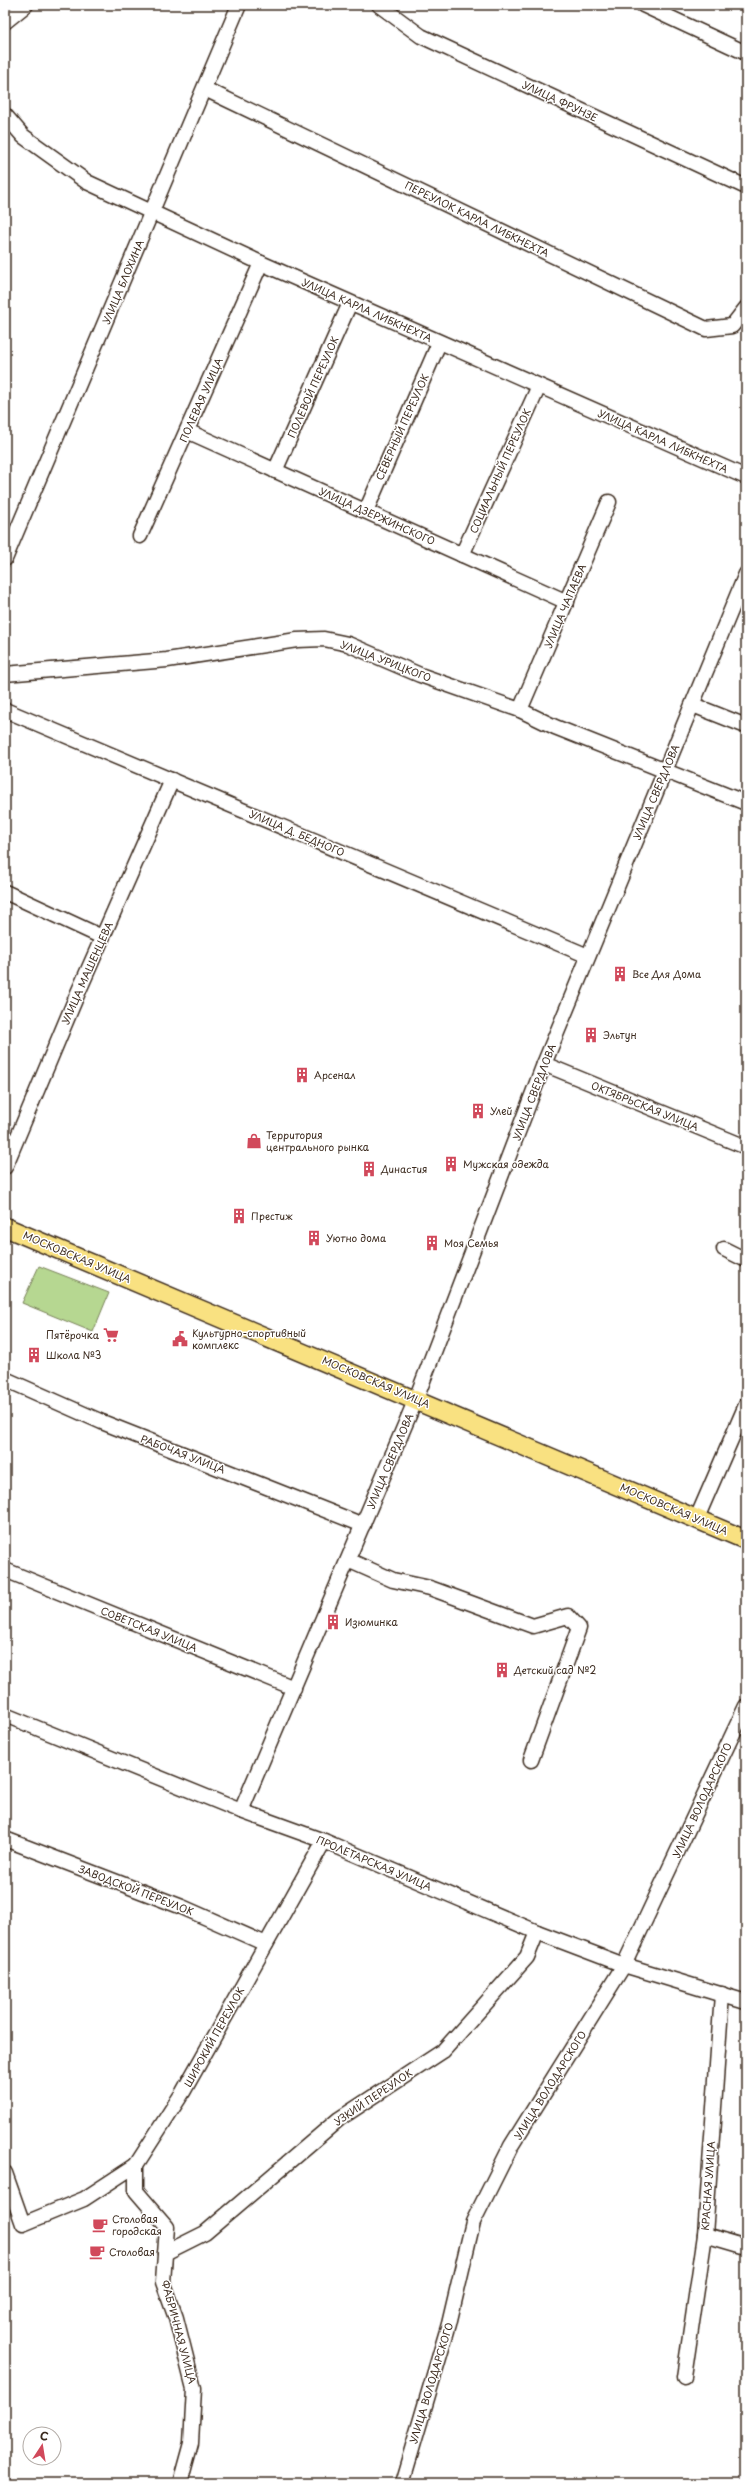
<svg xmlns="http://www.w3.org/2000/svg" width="751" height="2488" viewBox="0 0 751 2488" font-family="'Playpen Sans',sans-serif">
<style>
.green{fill:#b6d791;stroke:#788058}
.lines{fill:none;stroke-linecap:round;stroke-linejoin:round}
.minor-casing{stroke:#3b2a1e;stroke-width:17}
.major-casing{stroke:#3b2a1e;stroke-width:21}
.minor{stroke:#fff;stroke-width:14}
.major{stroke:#f9e181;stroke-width:18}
.labels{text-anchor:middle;stroke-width:3;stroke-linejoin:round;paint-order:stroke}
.street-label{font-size:10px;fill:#3b2a1e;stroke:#fff}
.poi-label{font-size:10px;fill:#3b2a1e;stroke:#fff;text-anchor:start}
</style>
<rect width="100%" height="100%" fill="#fff"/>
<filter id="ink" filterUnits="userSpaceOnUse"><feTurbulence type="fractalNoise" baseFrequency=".025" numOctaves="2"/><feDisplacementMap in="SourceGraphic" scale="8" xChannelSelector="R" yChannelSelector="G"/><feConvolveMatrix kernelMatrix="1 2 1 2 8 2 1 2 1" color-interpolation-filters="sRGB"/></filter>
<g filter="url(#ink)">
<polygon class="green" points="39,1266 109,1293 93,1332 22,1303"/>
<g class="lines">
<defs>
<g id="minor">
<polyline points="379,5 421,36 746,187"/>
<polyline points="643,5 746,53"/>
<polyline points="5,22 26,5"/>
<polyline points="205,89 706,329 732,326 746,308"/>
<polyline points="5,115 23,136 87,182 261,263 746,477"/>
<polyline points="187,431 567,602"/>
<polyline points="275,471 350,303"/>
<polyline points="366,511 439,343"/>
<polyline points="140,536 261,263"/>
<polyline points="462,555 539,386"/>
<polyline points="5,559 239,5"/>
<polyline points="5,674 167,660 297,640 324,639 348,644 420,675 520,710 555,727 746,803"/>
<polyline points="693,705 746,726"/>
<polyline points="5,710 588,956"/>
<polyline points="520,710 609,502"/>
<polyline points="5,892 102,937"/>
<polyline points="544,1064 746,1147"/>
<polyline points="5,1167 77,995 172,780"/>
<polyline points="724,1249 746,1260"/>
<polyline points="5,1379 102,1422 363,1525"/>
<polyline points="697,1518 746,1405"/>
<polyline points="348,1560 393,1580 430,1588 533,1626 568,1616 579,1628 531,1760"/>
<polyline points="5,1570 294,1688"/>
<polyline points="5,1715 241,1811 324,1841 537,1932 624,1965 746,2002"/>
<polyline points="241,1811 416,1399 544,1064 746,574"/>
<polyline points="5,1839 182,1907 266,1944"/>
<polyline points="5,2173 23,2224 84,2199 136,2165"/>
<polyline points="705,2235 746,2247"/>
<polyline points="165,2253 205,2233 339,2119 443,2051 527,1957 537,1932"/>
<polyline points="684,2377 705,2235 722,1994"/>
<polyline points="180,2483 191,2443 194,2389 176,2318 163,2282 167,2227 136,2191 136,2165 183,2092 324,1841"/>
<polyline points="402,2483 449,2324 473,2222 511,2146 624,1965 746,1706"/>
</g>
<polyline id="major" points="5,1227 746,1540"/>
</defs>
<use href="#minor" class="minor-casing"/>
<use href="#major" class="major-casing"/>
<use href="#minor" class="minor"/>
<use href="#major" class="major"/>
</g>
</g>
<defs>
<symbol id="building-bare" viewBox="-9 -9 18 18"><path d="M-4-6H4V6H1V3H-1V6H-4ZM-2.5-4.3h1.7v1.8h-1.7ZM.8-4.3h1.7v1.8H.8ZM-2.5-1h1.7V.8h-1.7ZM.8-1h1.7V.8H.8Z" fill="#d1495b" stroke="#fff" stroke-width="2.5" paint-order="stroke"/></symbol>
<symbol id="shop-bare" viewBox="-9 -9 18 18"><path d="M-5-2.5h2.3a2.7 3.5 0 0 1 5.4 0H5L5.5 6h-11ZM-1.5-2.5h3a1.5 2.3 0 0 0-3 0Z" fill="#d1495b" stroke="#fff" stroke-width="2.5" paint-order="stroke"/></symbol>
<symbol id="supermarket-bare" viewBox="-9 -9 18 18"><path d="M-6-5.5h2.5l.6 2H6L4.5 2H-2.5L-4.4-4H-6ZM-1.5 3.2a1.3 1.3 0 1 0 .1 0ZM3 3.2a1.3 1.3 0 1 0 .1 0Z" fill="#d1495b" stroke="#fff" stroke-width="2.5" paint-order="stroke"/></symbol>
<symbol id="civic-bare" viewBox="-9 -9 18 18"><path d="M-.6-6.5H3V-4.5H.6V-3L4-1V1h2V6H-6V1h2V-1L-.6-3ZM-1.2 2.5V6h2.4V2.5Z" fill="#d1495b" stroke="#fff" stroke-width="2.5" paint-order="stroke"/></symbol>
<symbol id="cafe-bare" viewBox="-9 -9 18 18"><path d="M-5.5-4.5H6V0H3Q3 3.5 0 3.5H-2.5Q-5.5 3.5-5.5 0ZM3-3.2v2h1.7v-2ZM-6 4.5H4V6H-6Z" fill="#d1495b" stroke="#fff" stroke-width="2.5" paint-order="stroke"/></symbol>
</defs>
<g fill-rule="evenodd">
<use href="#building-bare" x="609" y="963" width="22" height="22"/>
<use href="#building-bare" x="580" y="1024" width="22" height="22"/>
<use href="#building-bare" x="291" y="1064" width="22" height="22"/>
<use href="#building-bare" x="467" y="1100" width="22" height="22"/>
<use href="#shop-bare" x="243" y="1130" width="22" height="22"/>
<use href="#building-bare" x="440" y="1153" width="22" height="22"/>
<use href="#building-bare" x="358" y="1158" width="22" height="22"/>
<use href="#building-bare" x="228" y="1205" width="22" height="22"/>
<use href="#building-bare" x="303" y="1227" width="22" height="22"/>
<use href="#building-bare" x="421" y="1232" width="22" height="22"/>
<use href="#supermarket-bare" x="100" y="1324" width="22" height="22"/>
<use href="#civic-bare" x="169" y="1328" width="22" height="22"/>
<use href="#building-bare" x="23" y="1344" width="22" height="22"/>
<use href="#building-bare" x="322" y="1611" width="22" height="22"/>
<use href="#building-bare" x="491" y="1659" width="22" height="22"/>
<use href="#cafe-bare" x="89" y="2214" width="22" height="22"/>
<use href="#cafe-bare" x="86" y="2241" width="22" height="22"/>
</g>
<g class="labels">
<g class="street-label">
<text transform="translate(560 101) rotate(25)" y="4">УЛИЦА ФРУНЗЕ</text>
<text transform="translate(477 219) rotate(26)" y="4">ПЕРЕУЛОК КАРЛА ЛИБКНЕХТА</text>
<text transform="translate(123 282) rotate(-67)" y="4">УЛИЦА БЛОХИНА</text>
<text transform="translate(367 310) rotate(24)" y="4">УЛИЦА КАРЛА ЛИБКНЕХТА</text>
<text transform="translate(313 387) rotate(-66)" y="4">ПОЛЕВОЙ ПЕРЕУЛОК</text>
<text transform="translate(201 400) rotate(-66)" y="4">ПОЛЕВАЯ УЛИЦА</text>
<text transform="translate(402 427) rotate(-66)" y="4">СЕВЕРНЫЙ ПЕРЕУЛОК</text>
<text transform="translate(663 441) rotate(24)" y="4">УЛИЦА КАРЛА ЛИБКНЕХТА</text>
<text transform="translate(500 471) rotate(-66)" y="4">СОЦИАЛЬНЫЙ ПЕРЕУЛОК</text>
<text transform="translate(377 516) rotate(24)" y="4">УЛИЦА ДЗЕРЖИНСКОГО</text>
<text transform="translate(565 606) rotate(-67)" y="4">УЛИЦА ЧАПАЕВА</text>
<text transform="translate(386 661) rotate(21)" y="4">УЛИЦА УРИЦКОГО</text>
<text transform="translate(656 792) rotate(-67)" y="4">УЛИЦА СВЕРДЛОВА</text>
<text transform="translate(297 833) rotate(23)" y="4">УЛИЦА Д. БЕДНОГО</text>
<text transform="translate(87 973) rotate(-66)" y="4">УЛИЦА МАШЕНЦЕВА</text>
<text transform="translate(534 1092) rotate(-69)" y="4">УЛИЦА СВЕРДЛОВА</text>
<text transform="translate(645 1106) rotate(22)" y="4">ОКТЯБРЬСКАЯ УЛИЦА</text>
<text transform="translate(77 1257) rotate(23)" y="4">МОСКОВСКАЯ УЛИЦА</text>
<text transform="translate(376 1382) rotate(23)" y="4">МОСКОВСКАЯ УЛИЦА</text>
<text transform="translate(183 1454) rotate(21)" y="4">РАБОЧАЯ УЛИЦА</text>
<text transform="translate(390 1461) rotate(-67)" y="4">УЛИЦА СВЕРДЛОВА</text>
<text transform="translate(674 1509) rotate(23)" y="4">МОСКОВСКАЯ УЛИЦА</text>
<text transform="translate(149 1629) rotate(22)" y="4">СОВЕТСКАЯ УЛИЦА</text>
<text transform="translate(702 1800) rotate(-65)" y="4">УЛИЦА ВОЛОДАРСКОГО</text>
<text transform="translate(374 1863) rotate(23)" y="4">ПРОЛЕТАРСКАЯ УЛИЦА</text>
<text transform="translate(136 1890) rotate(21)" y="4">ЗАВОДСКОЙ ПЕРЕУЛОК</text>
<text transform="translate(214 2037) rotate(-61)" y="4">ШИРОКИЙ ПЕРЕУЛОК</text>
<text transform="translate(550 2085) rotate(-58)" y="4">УЛИЦА ВОЛОДАРСКОГО</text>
<text transform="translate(373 2097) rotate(-34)" y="4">УЗКИЙ ПЕРЕУЛОК</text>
<text transform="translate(708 2186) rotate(-86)" y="4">КРАСНАЯ УЛИЦА</text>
<text transform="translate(179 2332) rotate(75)" y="4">ФАБРИЧНАЯ УЛИЦА</text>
<text transform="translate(431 2383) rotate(-73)" y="4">УЛИЦА ВОЛОДАРСКОГО</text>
</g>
<g class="poi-label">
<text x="632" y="978">Все Для Дома</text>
<text x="603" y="1039">Эльтун</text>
<text x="314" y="1079">Арсенал</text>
<text x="490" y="1115">Улей</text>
<text x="266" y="1139">Территория<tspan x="266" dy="12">центрального рынка</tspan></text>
<text x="463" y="1168">Мужская одежда</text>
<text x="381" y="1173">Династия</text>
<text x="251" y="1220">Престиж</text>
<text x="326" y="1242">Уютно дома</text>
<text x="444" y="1247">Моя Семья</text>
<text x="192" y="1337">Культурно-спортивный<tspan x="192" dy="12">комплекс</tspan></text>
<text x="99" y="1339" text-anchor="end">Пятёрочка</text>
<text x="46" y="1359">Школа №3</text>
<text x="345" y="1626">Изюминка</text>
<text x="514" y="1674">Детский сад №2</text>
<text x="112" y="2223">Столовая<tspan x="112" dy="12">городская</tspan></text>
<text x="109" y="2256">Столовая</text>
</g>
</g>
<rect width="751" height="2488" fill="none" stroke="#fff" stroke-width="20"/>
<rect x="10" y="10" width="731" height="2468" fill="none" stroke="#3b2a1e" stroke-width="1.5" filter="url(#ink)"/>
<g transform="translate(42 2446) rotate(12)"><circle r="19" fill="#ffffff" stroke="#b1aaa5"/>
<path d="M0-3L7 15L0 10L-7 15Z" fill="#d1495b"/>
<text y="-6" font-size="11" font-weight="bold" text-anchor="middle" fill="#3b2a1e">С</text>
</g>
</svg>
